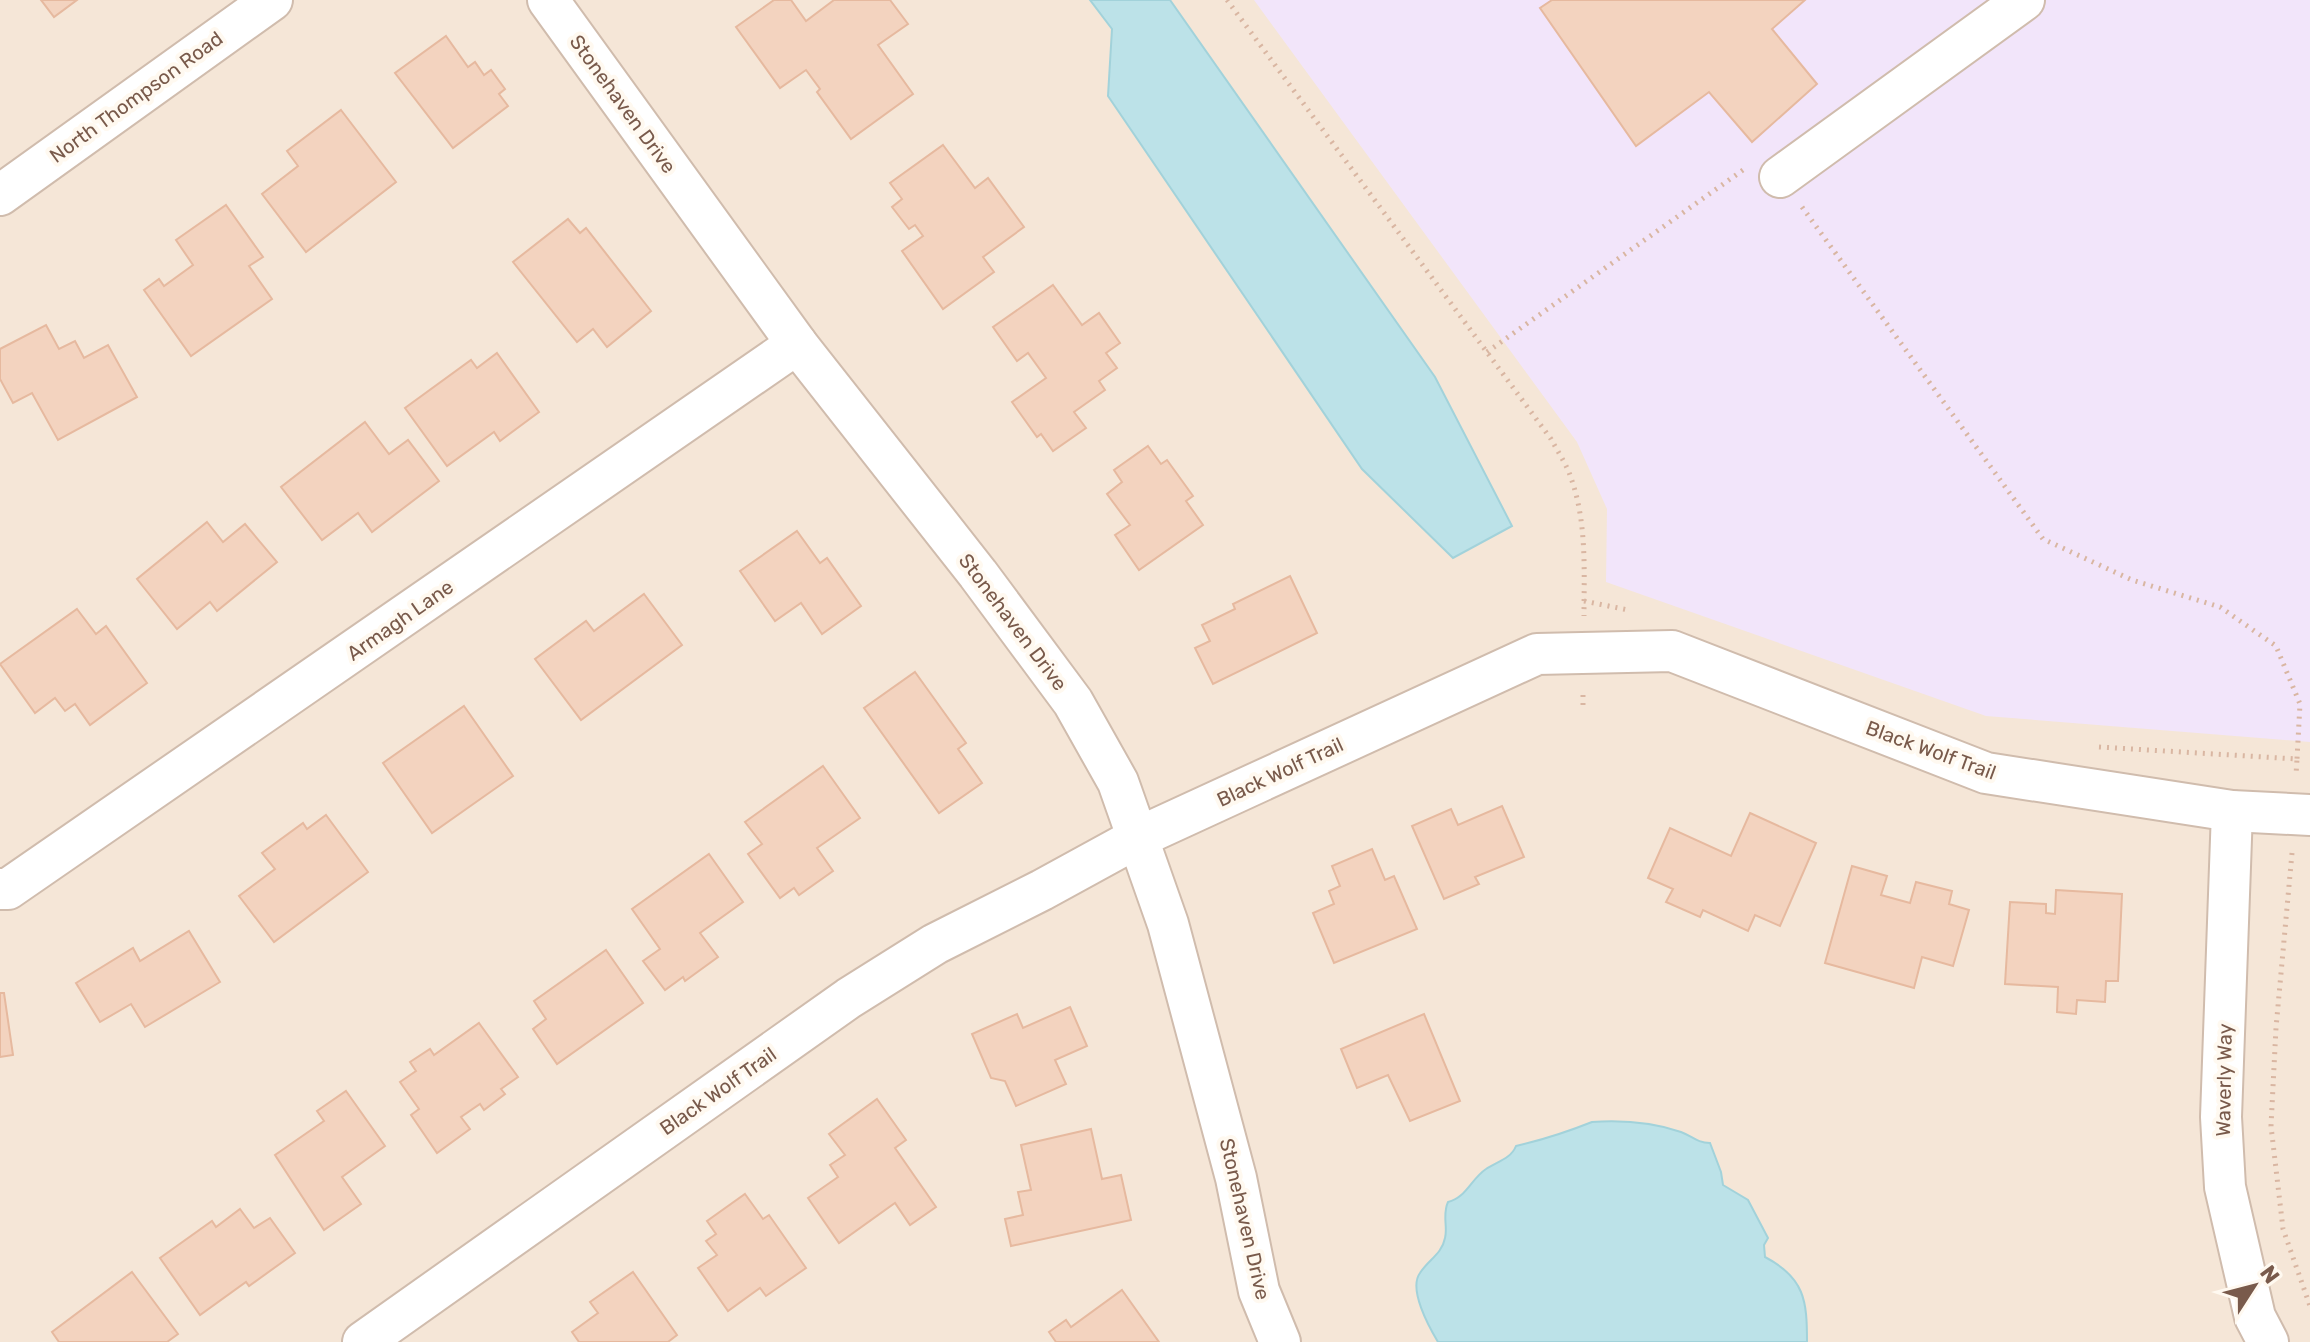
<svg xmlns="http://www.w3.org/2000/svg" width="2310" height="1342" viewBox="0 0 2310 1342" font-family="Rubik,sans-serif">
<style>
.residential{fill:#f5e6d7}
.education{fill:#f2e5fa}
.water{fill:#bce2e8;stroke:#a2d2da;stroke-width:2}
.building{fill:#f3d3bf;stroke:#e6b99f;stroke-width:2}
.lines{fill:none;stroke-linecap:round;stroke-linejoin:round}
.minor-casing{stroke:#d0bcad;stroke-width:44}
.path{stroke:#d9b6a2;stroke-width:5;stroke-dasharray:2 6;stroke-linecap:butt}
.minor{stroke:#fff;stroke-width:40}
.labels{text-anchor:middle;stroke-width:8;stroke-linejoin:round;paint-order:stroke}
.street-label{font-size:20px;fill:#795a4b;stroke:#fff9f0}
</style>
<rect width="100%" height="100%" fill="#fdf5e9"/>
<rect class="residential" x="0" y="0" width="2310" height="1342"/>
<polygon class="education" points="1254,0 2310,0 2310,742 1986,716 1606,582 1607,509 1577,442"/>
<g class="water">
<polygon points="1090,0 1170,0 1435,377 1512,526 1453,558 1362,469 1108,96 1112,29"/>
<path d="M 1592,1122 C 1622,1120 1652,1122 1681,1132 C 1692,1136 1697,1143 1710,1143 L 1721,1172 L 1723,1185 L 1748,1200 L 1768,1238 L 1764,1245 L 1765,1257 C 1805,1278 1807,1301 1807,1342 L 1438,1342 C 1429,1327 1408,1289 1420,1273 C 1428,1260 1442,1254 1445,1238 C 1448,1227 1442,1215 1448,1202 C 1466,1198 1471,1179 1486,1169 C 1496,1162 1511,1159 1516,1146 C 1542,1140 1567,1132 1592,1122 Z"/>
</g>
<g class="building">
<polygon points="41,0 77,0 54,17"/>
<polygon points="774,0 791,0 806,21 834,0 890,0 908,24 878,45 913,94 851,139 817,92 820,89 806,70 780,88 736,27"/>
<polygon points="1552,0 1805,0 1772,29 1817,84 1752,142 1709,92 1636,146 1540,8"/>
<polygon points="446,36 468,67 475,62 484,75 491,70 505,89 499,94 508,106 453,148 395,73"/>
<polygon points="341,110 396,182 306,252 262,194 298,166 287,151"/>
<polygon points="943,145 975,188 988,178 1024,227 983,257 994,272 943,309 902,251 923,236 915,225 909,229 892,207 902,199 890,183"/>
<polygon points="226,205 263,257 249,266 272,299 191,356 144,290 159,279 164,286 193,265 176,240"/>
<polygon points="568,219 580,233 586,228 651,311 607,347 593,329 577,342 513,262"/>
<polygon points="1053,285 1082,325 1099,313 1120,343 1106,353 1117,368 1099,381 1105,390 1074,412 1086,428 1053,451 1041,434 1037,437 1012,402 1046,378 1028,353 1017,361 993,327"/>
<polygon points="46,325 59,349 75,341 84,358 108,345 137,397 58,440 32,393 13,403 0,379 0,349"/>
<polygon points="497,353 539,412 500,441 494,432 447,466 405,408 471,360 477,368"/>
<polygon points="365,422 389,454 408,440 439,481 372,532 358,513 322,540 281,487"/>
<polygon points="1148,446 1161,464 1167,460 1193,496 1186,501 1203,525 1139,570 1115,535 1130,525 1107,494 1122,482 1114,470"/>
<polygon points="207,522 223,542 245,524 277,562 217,611 210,602 177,629 137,579"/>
<polygon points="797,531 820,563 827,558 861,606 822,634 801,603 775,621 740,571"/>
<polygon points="1290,576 1317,633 1213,684 1195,648 1210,641 1202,625 1235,609 1233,604"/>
<polygon points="644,594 682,645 581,720 535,659 586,621 594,631"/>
<polygon points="77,609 96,634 106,626 147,683 90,725 75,704 65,711 55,698 35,713 0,664"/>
<polygon points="915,672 966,743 958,749 982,783 939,813 864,708"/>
<polygon points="464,706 513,776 432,833 383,763"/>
<polygon points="823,766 860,818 817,848 833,871 799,895 794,888 780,898 748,854 762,844 745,822"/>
<polygon points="1502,806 1524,857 1475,877 1479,884 1444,899 1412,826 1451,809 1458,825"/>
<polygon points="1750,813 1816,843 1780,926 1755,915 1748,931 1703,910 1700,917 1666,902 1673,889 1648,878 1670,828 1731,856"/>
<polygon points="326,815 368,872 274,942 239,896 275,869 262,853 303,823 307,829"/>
<polygon points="1372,849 1385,880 1394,876 1417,929 1334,963 1313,913 1334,904 1329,891 1340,886 1332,866"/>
<polygon points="709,854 743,902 700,933 718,957 685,981 683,977 665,990 643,961 660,949 632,909"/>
<polygon points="1852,866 1887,876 1881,895 1910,903 1916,882 1952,891 1949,904 1969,910 1953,966 1922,957 1914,988 1825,963"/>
<polygon points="2056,890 2122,894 2118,981 2106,981 2105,1002 2077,1000 2076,1014 2057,1012 2058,987 2005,984 2010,902 2046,904 2046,913 2055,914"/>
<polygon points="189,931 220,982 145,1027 131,1004 100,1022 76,983 133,948 140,961"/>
<polygon points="606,950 643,1003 557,1064 533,1029 546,1019 534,1001"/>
<polygon points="0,993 4,993 13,1055 0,1057"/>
<polygon points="1070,1007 1087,1046 1055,1060 1066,1084 1016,1106 1005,1081 991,1078 972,1034 1017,1014 1023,1028"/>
<polygon points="1424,1014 1460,1101 1410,1121 1388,1075 1357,1088 1341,1049"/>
<polygon points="479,1023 518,1077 501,1089 505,1094 484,1110 480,1104 461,1117 470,1129 437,1153 411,1115 419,1109 400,1082 416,1071 410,1062 430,1049 434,1055"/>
<polygon points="346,1091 385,1146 342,1177 361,1204 324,1230 275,1155 324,1121 317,1111"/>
<polygon points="877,1099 906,1140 895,1148 936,1207 910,1225 895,1203 839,1243 808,1198 838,1177 830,1165 845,1155 829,1134"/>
<polygon points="1091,1129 1102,1179 1121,1175 1131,1220 1011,1246 1005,1219 1023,1215 1018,1192 1031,1190 1021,1145"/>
<polygon points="745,1194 763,1219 769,1215 806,1268 766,1296 760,1288 728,1311 698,1268 717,1255 706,1241 716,1234 707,1221"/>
<polygon points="240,1209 254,1228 270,1218 295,1253 249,1286 246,1282 200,1315 160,1258 212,1221 216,1227"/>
<polygon points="132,1272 178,1334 167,1342 59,1342 52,1332"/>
<polygon points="633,1272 677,1335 668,1342 579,1342 572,1332 598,1313 590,1302"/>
<polygon points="1122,1290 1159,1342 1056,1342 1049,1332 1066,1320 1071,1327"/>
</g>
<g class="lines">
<defs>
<g id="minor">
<polyline points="548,0 797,344 978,574 1073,702 1118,782 1168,924 1236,1178 1259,1291 1280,1342"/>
<polyline points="1780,177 2024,0"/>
<polyline points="0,195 272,0"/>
<polyline points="2232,811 2221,1117 2225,1187 2255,1317 2268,1342"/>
<polyline points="0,889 8,889 797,344"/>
<polyline points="363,1342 849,998 935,944 1042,890 1137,838 1537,654 1672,651 1986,773 2232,811 2310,815"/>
</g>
</defs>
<use href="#minor" class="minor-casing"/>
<g class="path">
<path d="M 1227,0 L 1551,439 C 1558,452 1567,465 1571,478 C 1587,523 1584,570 1584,616"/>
<polyline points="1802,207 2043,539 2132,580 2220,607 2276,646 2300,704 2297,759"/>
<polyline points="1487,352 1743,170"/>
<polyline points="1584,601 1628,610"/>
<polyline points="1583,705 1583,690"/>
<polyline points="2099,747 2297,759 2296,775"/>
<polyline points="2292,853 2276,1028 2271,1126 2283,1229 2310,1306"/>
</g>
<use href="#minor" class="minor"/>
</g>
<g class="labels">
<g class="street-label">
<text transform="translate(136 97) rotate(-36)" y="7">North Thompson Road</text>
<text transform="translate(623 104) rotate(54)" y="7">Stonehaven Drive</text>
<text transform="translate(400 620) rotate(-35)" y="7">Armagh Lane</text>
<text transform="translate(1013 622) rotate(53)" y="7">Stonehaven Drive</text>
<text transform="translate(1931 750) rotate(20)" y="7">Black Wolf Trail</text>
<text transform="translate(1280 772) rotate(-25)" y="7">Black Wolf Trail</text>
<text transform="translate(2224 1080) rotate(-89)" y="7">Waverly Way</text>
<text transform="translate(718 1091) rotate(-35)" y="7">Black Wolf Trail</text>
<text transform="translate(1245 1219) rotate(77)" y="7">Stonehaven Drive</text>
</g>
</g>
<g transform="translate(2254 1286) rotate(54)" stroke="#fff9f0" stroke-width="6" paint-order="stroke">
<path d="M0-6L14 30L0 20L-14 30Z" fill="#795a4b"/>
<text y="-12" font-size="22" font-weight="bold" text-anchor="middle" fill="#795a4b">N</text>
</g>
</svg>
